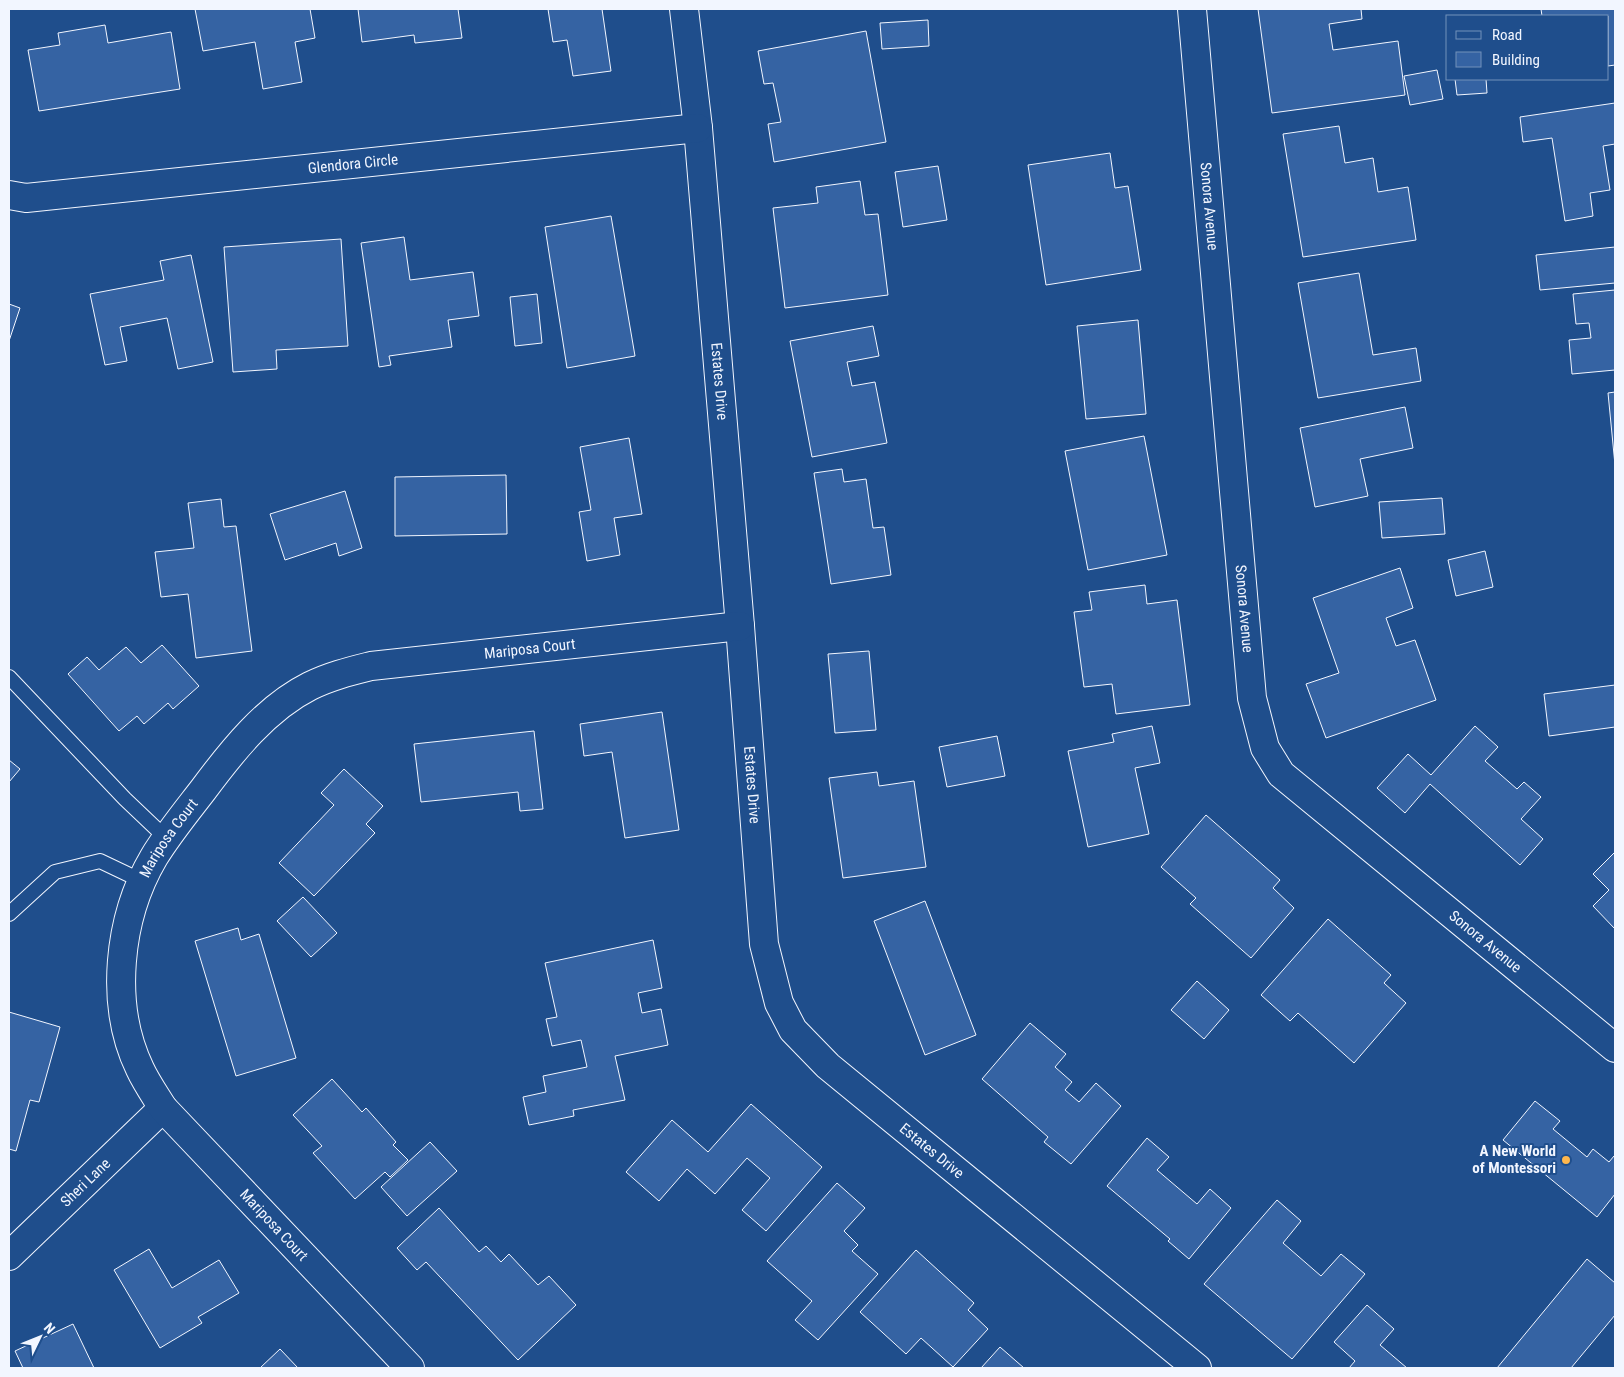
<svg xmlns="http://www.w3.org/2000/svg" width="1624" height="1377" viewBox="0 0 1624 1377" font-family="'Roboto Condensed',sans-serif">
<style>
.building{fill:#3563a3;stroke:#f2f6ff}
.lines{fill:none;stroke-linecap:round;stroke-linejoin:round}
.lane-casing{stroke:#f2f6ff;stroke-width:16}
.street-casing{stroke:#f2f6ff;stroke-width:30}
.lane{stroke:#1f4e8c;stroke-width:14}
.street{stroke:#1f4e8c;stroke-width:28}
.poi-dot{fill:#ffb74d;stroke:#1f4e8c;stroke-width:2}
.labels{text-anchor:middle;stroke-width:4;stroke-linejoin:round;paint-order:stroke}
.street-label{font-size:15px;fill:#f2f6ff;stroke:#1f4e8c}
.poi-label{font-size:15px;font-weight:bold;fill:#f2f6ff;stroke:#1f4e8c;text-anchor:end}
</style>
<rect width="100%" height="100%" fill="#1f4e8c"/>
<g class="building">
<polygon points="195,9 310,9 315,38 295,42 302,82 263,89 255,42 203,51"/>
<polygon points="358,9 458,9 462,38 415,43 414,35 362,42"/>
<polygon points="548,9 602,9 611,71 573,76 567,40 553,42"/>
<polygon points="1258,9 1361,9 1362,19 1329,24 1333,50 1398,41 1405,95 1272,113"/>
<polygon points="1541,9 1615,9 1615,65 1608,66 1608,16 1542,16"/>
<polygon points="928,20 929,46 882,49 880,23"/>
<polygon points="105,25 108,43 171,32 180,89 39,111 28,50 60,45 58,33"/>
<polygon points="866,31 886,142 774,162 768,124 781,122 773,83 764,84 758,51"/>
<polygon points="1437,70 1443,99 1410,105 1404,76"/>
<polygon points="1455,79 1486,79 1487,93 1457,95"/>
<polygon points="1615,103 1615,144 1603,146 1610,190 1590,193 1593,216 1565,221 1552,138 1523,142 1520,117"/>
<polygon points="1339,126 1345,163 1373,158 1378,192 1408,187 1416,240 1303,257 1283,134"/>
<polygon points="1110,153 1115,188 1128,186 1141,270 1046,285 1028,165"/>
<polygon points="938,166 947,220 903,227 895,172"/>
<polygon points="860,181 865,215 878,214 888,295 785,308 773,208 818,203 816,187"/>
<polygon points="611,216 635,356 567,368 545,227"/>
<polygon points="404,237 410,280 473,272 479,316 448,320 452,347 389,356 391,365 379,367 361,243"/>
<polygon points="341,239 348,346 276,350 277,369 233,372 224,247"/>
<polygon points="1615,247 1615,283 1540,290 1536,255"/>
<polygon points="191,255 213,362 178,369 167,318 120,327 127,361 105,365 90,294 164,280 160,261"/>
<polygon points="1359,273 1373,355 1416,348 1421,381 1318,398 1298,283"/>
<polygon points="1615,290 1615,370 1572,374 1569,340 1591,338 1589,323 1576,324 1573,294"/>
<polygon points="537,294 542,343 515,346 510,297"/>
<polygon points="9,304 20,308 9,341"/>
<polygon points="1138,320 1146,414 1086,419 1077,326"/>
<polygon points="873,326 879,356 847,362 852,386 875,382 887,443 812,457 790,341"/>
<polygon points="1615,392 1615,465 1608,393"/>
<polygon points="1405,407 1413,448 1360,459 1368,496 1315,507 1300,428"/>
<polygon points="1144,436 1167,555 1088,570 1065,451"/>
<polygon points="629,438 642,514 614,518 620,555 587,561 579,512 591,510 580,447"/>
<polygon points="842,469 844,482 866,479 873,528 884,527 891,575 831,584 814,473"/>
<polygon points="506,475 507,534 395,536 395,477"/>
<polygon points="345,491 362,548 339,556 336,543 285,560 270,514"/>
<polygon points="1442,498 1445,534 1382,538 1379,502"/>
<polygon points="221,499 224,527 236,526 252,651 196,658 188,594 161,597 155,552 194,548 188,503"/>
<polygon points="1485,551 1493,587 1456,596 1448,560"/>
<polygon points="1400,568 1413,608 1386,618 1396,646 1415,640 1436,700 1326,738 1306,684 1339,673 1313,598"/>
<polygon points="1145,585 1147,604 1177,600 1190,705 1116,714 1112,684 1084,687 1074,612 1092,610 1089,592"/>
<polygon points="162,645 199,686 173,709 168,703 144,724 137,716 119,731 68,674 87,657 99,670 126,647 141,663"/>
<polygon points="869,651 876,730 835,733 828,654"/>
<polygon points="1615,685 1615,727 1549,736 1544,694"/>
<polygon points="662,712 679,830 625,838 612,752 584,756 580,724"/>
<polygon points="1152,726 1160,763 1135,768 1149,834 1088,847 1068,751 1114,742 1112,734"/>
<polygon points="1475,726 1498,747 1485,761 1517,789 1524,782 1541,797 1521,819 1543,839 1520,865 1430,784 1405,813 1377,788 1408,754 1431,775"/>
<polygon points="534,731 543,809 520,811 518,792 421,802 414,744"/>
<polygon points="997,736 1005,776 947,787 939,747"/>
<polygon points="9,760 20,769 9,782"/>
<polygon points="344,769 383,806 366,824 375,833 314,896 279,863 334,805 321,793"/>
<polygon points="877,772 879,786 914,781 926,867 843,878 829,778"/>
<polygon points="1206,815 1280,880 1273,888 1294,908 1251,958 1190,904 1196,898 1161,867"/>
<polygon points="1615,852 1615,929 1593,906 1609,890 1593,874"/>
<polygon points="303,897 337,933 311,957 277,921"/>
<polygon points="925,901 976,1035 925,1055 874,921"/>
<polygon points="1328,919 1391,975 1384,983 1406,1003 1354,1063 1298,1013 1290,1021 1261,995"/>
<polygon points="238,928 241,940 259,934 296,1058 236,1076 195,941"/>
<polygon points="653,940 662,988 638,993 642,1013 661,1009 668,1045 615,1056 625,1100 573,1110 574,1116 529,1125 523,1097 546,1092 543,1076 587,1067 581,1040 552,1046 546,1019 557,1017 545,963"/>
<polygon points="1197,981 1229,1010 1204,1039 1171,1010"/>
<polygon points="9,1012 60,1027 39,1102 30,1100 16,1151 9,1149"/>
<polygon points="1030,1023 1066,1054 1055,1067 1072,1082 1065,1090 1079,1102 1096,1083 1121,1106 1071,1164 1044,1142 1048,1137 982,1079"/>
<polygon points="332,1079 362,1112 366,1108 396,1142 393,1145 408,1160 390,1177 385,1172 355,1199 313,1153 322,1146 293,1115"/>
<polygon points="1535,1101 1560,1121 1553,1129 1587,1157 1593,1149 1609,1162 1614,1156 1615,1157 1615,1194 1597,1217 1503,1140"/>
<polygon points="751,1104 822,1167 766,1231 742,1210 770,1178 747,1158 715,1194 687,1169 659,1201 626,1172 672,1120 708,1152"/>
<polygon points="1147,1138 1169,1157 1157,1170 1197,1204 1210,1189 1231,1208 1189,1259 1168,1241 1170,1239 1107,1186"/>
<polygon points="430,1142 457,1171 407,1216 381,1187"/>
<polygon points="837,1183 865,1208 844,1231 858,1245 852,1251 878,1274 818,1340 795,1320 812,1301 767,1261"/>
<polygon points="1277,1200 1301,1221 1283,1243 1321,1276 1341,1254 1365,1274 1292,1359 1204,1284"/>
<polygon points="439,1208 479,1252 486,1246 501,1262 509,1254 538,1285 549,1276 576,1305 518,1360 426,1262 417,1270 397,1248"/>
<polygon points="149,1249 172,1288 219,1260 239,1293 198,1317 202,1323 160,1348 114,1270"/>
<polygon points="916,1250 974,1303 968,1310 988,1329 953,1367 921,1338 906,1354 860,1312"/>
<polygon points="1587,1259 1615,1283 1615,1315 1571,1368 1497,1368"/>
<polygon points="1367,1305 1394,1329 1380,1345 1407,1368 1349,1368 1355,1361 1334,1342"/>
<polygon points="73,1324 94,1368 23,1368 15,1351"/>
<polygon points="1000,1347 1024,1368 981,1368"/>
<polygon points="280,1349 298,1368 260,1368"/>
</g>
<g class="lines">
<defs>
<g id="lane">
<polyline points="9,677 125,799 166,838"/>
<polyline points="9,914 55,872 100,861 142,881"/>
</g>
<g id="street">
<path id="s1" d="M 684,9 L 698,128 L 740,626 L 764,944 L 779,1003 L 793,1030 L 828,1066 L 1197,1368"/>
<path id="s2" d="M 1192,9 L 1252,698 L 1265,748 L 1281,774 L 1615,1048"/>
<path id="s3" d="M 9,195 L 26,198 L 698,128"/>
<path id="s4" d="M 9,1256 L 163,1108"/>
<path id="s5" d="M 410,1368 L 163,1108 C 155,1095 146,1082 140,1069 C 109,1005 118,918 154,857 C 168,834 186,812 203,790 C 232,751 266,708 310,686 C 330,676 351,671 371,666 L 740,626"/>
</g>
</defs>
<use href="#lane" class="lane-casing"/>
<use href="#street" class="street-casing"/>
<use href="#lane" class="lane"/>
<use href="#street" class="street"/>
</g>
<circle class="poi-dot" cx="1566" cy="1160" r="5"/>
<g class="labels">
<g class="street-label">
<text dy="5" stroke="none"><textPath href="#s3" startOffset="346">Glendora Circle</textPath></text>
<text dy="5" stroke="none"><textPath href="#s2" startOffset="198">Sonora Avenue</textPath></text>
<text dy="5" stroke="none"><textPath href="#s1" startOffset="374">Estates Drive</textPath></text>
<text dy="5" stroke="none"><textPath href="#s2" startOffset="602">Sonora Avenue</textPath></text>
<text dy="5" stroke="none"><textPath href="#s5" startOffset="1082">Mariposa Court</textPath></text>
<text dy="5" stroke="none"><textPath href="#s1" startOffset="779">Estates Drive</textPath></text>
<text dy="5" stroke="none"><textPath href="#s5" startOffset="648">Mariposa Court</textPath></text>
<text dy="5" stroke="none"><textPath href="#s2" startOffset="1038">Sonora Avenue</textPath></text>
<text dy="5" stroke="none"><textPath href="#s1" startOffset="1214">Estates Drive</textPath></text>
<text dy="5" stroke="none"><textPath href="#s4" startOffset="106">Sheri Lane</textPath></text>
<text transform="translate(274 1225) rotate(47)" y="5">Mariposa Court</text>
</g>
<g class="poi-label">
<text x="1556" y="1156">A New World<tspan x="1556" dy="17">of Montessori</tspan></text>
</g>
</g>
<rect width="1624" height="1377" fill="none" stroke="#f2f6ff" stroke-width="20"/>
<rect x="1446" y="15" width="162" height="65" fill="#1f4e8c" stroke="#7391ba"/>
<rect x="1456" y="31" width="25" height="8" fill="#1f4e8c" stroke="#7391ba"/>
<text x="1492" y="40" font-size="15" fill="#f2f6ff">Road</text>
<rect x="1456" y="52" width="25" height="15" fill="#3563a3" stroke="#7391ba"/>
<text x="1492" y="65" font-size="15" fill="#f2f6ff">Building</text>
<g transform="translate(40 1337) rotate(47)" stroke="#1f4e8c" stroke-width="4" paint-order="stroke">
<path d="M0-4L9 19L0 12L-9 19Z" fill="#f2f6ff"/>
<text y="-8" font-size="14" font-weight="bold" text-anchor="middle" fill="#f2f6ff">N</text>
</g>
</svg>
